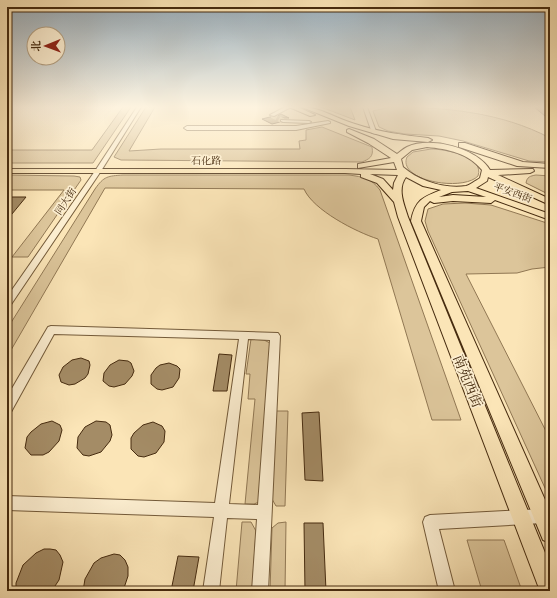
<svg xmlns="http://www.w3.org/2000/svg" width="557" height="598" viewBox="0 0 557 598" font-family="Vollkorn,'Noto Serif SC',serif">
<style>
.green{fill:#dcc59a;stroke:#917854}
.building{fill:#a48c66;stroke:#462b0f}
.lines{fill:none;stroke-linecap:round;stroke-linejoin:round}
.minor-tunnel{stroke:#d7c095;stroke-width:5.5;stroke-dasharray:5.5 2.5;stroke-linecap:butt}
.minor-casing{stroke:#735a39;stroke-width:2}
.major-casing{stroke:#462b0f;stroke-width:2}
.minor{fill:#fceed0;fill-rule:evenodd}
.major{fill:#fbe5b7;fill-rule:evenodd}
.labels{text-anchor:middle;stroke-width:3.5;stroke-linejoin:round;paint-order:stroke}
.far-street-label{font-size:10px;fill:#462b0f;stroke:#fceed0}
.near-street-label{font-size:14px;fill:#462b0f;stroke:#fceed0}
</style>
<rect width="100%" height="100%" fill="#fbe5b7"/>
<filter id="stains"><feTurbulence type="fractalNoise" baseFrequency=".005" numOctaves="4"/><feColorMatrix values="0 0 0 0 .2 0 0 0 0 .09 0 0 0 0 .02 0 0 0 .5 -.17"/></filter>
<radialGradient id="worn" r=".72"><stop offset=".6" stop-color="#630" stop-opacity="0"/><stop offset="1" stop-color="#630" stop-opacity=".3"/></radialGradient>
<g class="green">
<polygon points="123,107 131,107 93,163 7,163 7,150 92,150"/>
<path d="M 146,107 L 155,107 L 129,151 L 161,149 L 300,149 L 299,141 L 306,140 L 306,130 L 322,127 L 372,147 C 374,157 369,159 362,162 L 121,160 L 114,157 Z"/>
<polygon points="321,107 350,107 355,120"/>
<path d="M 390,107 C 444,107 501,112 550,138 L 550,162 L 529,161 L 463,141 L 439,136 L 405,134 L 388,131 L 379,127 L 373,111 Z"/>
<path d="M 431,149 C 444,149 485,156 478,176 C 463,192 397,181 407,157 L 413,152 Z"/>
<polygon points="7,175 74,176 80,177 81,180 28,257 12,257 64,190 7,190"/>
<path d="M 123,175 L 349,175 C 363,177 371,178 380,190 L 461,420 L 432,420 L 378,239 C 356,232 313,210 304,189 L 105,188 L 7,357 L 7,329 L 95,189 C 104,176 108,176 123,175 Z"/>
<path d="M 536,175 L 550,176 L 550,195 L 526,183 C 527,177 530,176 536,175 Z"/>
<polygon points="465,203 491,205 550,224 550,267 532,269 517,273 466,274 550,439 550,499 428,231 425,221 428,209 443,204"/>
<polygon points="251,339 264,340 270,343 259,502 254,504 245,504 255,399 248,399 250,374 246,374"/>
<polygon points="276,411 288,411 285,506 276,506 272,499"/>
<polygon points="242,522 251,522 256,531 252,591 236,591"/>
<polygon points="286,522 285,591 270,591 272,528 278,523"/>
<polygon points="467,540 504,540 522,591 482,591"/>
</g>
<g class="building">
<polygon points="534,107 550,107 550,120"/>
<polygon points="281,114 289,118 281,118 280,122 272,124 262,119 270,117 275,117"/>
<polygon points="7,197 26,197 7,220"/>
<polygon points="219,354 232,355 227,391 213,391"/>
<polygon points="81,358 89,361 90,365 88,374 85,378 75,384 69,385 61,382 59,375 63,367 72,360"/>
<polygon points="119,360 128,361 131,363 134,371 132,376 125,384 114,387 109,386 103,381 104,373 110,365"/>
<polygon points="169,363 177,366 180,369 179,378 173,387 162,390 157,389 151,384 151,375 156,368 160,365"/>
<polygon points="319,412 323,481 305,480 302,413"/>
<polygon points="52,421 60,425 62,430 59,441 49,452 43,455 31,455 25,448 27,437 31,432 41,424"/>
<polygon points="96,421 106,422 110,425 112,435 110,441 101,452 89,456 83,455 77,448 78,437 85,427"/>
<polygon points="153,422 162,426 165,431 164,442 156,453 144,457 138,456 131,449 131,438 134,433 143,425"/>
<polygon points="304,523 323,523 326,591 305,591"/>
<polygon points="44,549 50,549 56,550 60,555 63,562 59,580 53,589 52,591 16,591 16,583 23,565 36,553"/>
<polygon points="114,554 120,555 125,560 128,567 128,576 123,591 83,591 85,579 94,563 101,558"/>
<polygon points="178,556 199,557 193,591 171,591"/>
</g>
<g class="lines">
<polyline class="minor-tunnel" points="272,115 283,121"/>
<defs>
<g id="minor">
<polygon points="137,107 141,107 101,171 10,306 7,308 7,297 95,171"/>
<polygon points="285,107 291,107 274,116 270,115"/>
<polygon points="363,107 367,107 377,134 372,133"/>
<polygon points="281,120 309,121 311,122 309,123 283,122 281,121"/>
<polygon points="328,121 330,122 330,123 296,130 187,130 184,128 187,126 296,126"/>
<path d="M 51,326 L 278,333 L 280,336 L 268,591 L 252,591 L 257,519 L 227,518 L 219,591 L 203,591 L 214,517 L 7,510 L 7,496 L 215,503 L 239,339 L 54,334 L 11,412 L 7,414 L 7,397 L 48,327 ZM 248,339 L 270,340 L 258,505 L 229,504 Z"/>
<polygon points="543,509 548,511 550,516 548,521 543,523 439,529 455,591 439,591 423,522 425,517 430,515"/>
</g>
<g id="major">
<polygon points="289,107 298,107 315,115 310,116"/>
<path d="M 302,107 C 320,107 337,119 355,124 C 379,132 403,135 428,138 L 432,140 L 428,142 L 393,139 L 383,136 L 349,126 Z"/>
<path d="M 349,129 L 374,139 L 397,154 C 400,152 403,149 407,147 C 430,136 477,148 490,170 L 533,169 L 534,171 L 530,173 L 498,175 L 550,199 L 550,205 L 488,177 L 487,181 L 476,188 L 550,214 L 550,220 L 495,200 L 491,203 L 453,201 L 434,203 L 430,201 L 424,207 L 421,221 L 550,511 L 550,543 L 543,540 L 411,221 C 415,200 423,197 441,190 L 423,186 L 406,177 C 397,189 404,204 408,217 L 550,565 L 550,591 L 540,591 L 398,217 L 394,202 L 377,183 L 361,177 L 361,174 L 345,173 L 7,173 L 7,169 L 345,169 L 397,170 L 394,162 L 358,168 L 358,164 L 391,158 L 368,143 L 347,132 L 347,130 ZM 427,147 C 448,149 468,153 482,170 L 480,178 C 475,181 470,185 466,186 C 444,189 419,181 403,167 L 401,159 L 412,150 ZM 370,174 L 398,175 L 394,183 L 393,190 L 383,179 ZM 468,191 L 486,197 L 453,195 L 439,197 L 452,192 Z"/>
<polygon points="459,143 465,143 523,162 550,164 550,168 517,166 459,147"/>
</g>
</defs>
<use href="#minor" class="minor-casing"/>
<use href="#major" class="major-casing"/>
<use href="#minor" class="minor"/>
<use href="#major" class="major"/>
</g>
<linearGradient id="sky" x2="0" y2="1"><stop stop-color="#97aebe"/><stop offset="0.56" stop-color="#fdf3df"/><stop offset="1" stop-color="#fdf3df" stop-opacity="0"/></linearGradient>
<rect width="557" height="191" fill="url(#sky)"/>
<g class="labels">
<g class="far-street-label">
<text x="206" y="164">石化路</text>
<text transform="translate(513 192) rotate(20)" y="4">平安西街</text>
<text transform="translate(65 201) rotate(-56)" y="4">同大街</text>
</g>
<g class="near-street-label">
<text transform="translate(468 381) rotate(68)" y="5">南苑西街</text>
</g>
</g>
<rect width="557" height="598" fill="none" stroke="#fbe5b7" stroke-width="24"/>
<rect x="8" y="8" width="541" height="582" fill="none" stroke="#462b0f" stroke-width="2"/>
<rect x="12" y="12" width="533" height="574" fill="none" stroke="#462b0f"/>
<g transform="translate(46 46) rotate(269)"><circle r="19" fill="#fceed0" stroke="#b3a083"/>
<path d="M0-3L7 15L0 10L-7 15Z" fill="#8f2418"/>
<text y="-6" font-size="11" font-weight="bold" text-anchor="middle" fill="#462b0f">北</text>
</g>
<rect width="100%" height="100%" filter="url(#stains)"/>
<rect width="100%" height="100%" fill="url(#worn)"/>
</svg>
